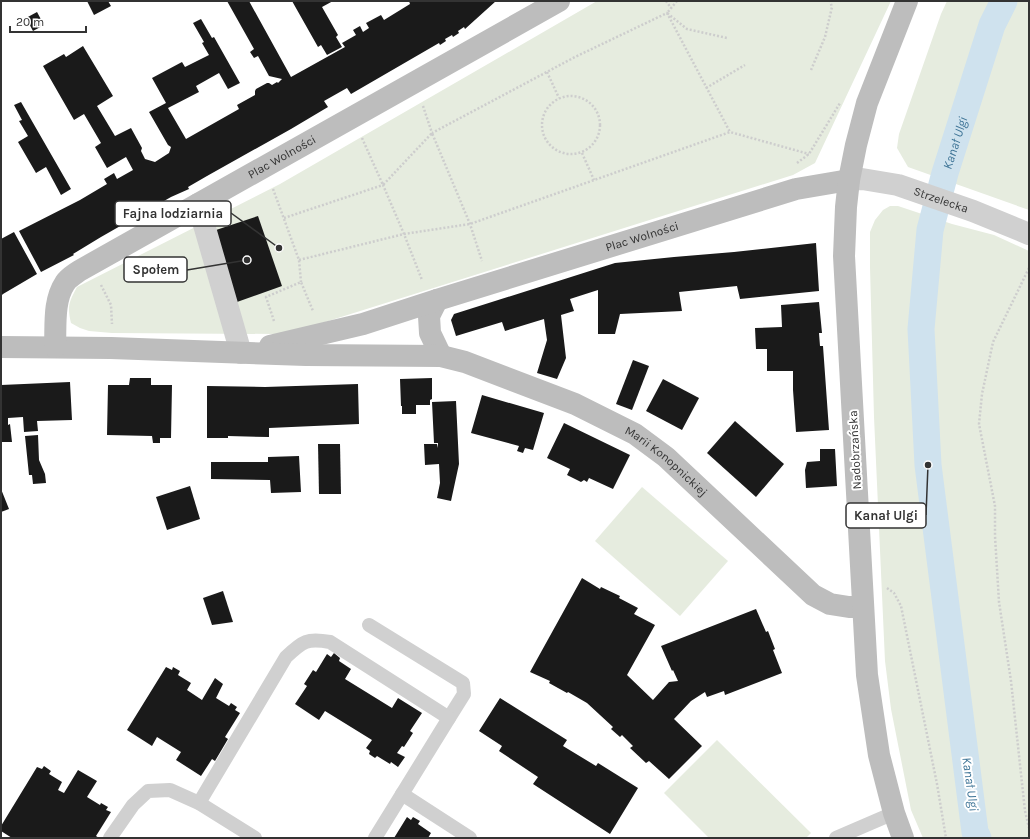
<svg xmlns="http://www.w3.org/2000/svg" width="1030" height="839" viewBox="0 0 1030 839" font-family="Karla,sans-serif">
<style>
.green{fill:#e6ecdf}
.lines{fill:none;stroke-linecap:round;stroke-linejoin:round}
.canal{stroke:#cfe2ee;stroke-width:27}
.building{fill:#1a1a1a}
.path{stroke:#cdcdcd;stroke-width:2.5;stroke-dasharray:2 2;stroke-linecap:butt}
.lane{stroke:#d0d0d0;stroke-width:14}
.street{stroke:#d0d0d0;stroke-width:22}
.secondary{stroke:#bdbdbd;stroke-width:22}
.labels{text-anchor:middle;stroke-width:4;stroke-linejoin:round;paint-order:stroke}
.street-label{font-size:12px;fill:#333;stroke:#fff}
.water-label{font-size:13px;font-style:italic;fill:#3f7597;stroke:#fff}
.leader{fill:none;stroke:#333;stroke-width:1.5}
.callout-dot{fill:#333;stroke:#fff;stroke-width:1.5}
.callout{fill:#fff;stroke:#333;stroke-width:1.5}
.callout-label{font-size:13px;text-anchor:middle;font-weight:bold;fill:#333}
</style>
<rect width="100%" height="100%" fill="#fff"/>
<g class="green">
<path d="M 597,1 L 891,1 L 815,163 L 793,175 L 306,328 L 276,334 L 112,333 L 89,331 L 80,328 L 71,323 C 67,306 69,302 77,287 L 280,184 Z"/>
<polygon points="947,1 1029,1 1029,210 908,167 897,148 899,134 941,14"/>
<polygon points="890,206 898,206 952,224 994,235 1029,251 1029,838 923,838 911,810 891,709 885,661 874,417 870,267 870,232 875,220 883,210"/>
<polygon points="642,487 728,561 680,616 595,541"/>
<polygon points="717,740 811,833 806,838 709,838 664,793"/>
</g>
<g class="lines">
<path class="canal" id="s1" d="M 978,838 L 975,832 L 928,465 L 921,329 L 930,230 L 945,173 L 992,25 L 1004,1"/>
</g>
<g class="building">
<polygon points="87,1 108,1 111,6 94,15"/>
<polygon points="227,1 249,1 291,77 345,47 342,43 356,35 353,30 360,26 363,32 369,28 366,23 381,15 384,20 410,4 409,1 496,1 465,29 464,27 458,31 459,33 453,37 452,35 445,39 446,41 440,45 439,43 351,94 347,88 324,101 328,107 291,129 207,176 188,187 189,189 171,197 101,237 73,254 74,255 41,272 19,231 80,200 107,184 104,179 114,173 117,179 133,170 126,157 107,168 95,147 101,143 84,114 74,120 43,66 64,54 66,57 83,46 113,96 97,106 115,136 131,128 142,148 141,151 145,159 155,162 169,153 171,147 168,145 149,112 166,103 152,78 182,62 185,67 209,55 202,43 204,42 193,23 201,19 212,38 214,37 240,83 228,89 219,73 196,86 199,92 168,108 186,139 239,109 237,105 255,95 255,91 256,89 267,83 269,83 272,85 277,82 278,83 282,79 269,76 258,56 254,58 250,52 254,49"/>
<polygon points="292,1 333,1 322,7 338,35 336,37 342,47 327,55 321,45 318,47"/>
<polygon points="37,12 44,25 33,31 26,18"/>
<polygon points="21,102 71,189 61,195 46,167 36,173 18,142 28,136 19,121 22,120 14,105"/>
<polygon points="258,216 282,286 237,302 213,231"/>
<polygon points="14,232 37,274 3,294 1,296 1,239"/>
<polygon points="816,243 819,291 740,299 737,286 679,292 682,311 620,314 615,334 598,334 598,290 570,299 574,311 561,315 566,358 557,379 537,373 547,340 544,319 505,331 502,322 456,336 451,320 454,314 615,263 674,257 734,252"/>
<polygon points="819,302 822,333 819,333 820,346 823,346 829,430 796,432 793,390 793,371 767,371 767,349 756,349 755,328 782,327 781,305"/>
<polygon points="633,360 649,366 632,410 616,404"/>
<polygon points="130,378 151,378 151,385 172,385 171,438 160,438 160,443 153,443 152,436 107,435 108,385 129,385"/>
<polygon points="432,378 432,399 430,400 430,405 416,405 416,414 402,414 402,406 401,406 400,379"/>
<polygon points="663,379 699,398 682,430 646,411"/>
<polygon points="70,382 72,420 37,421 38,431 24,432 23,417 8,418 8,425 10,424 12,442 1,442 1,385"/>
<polygon points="358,384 359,424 269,428 269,437 228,436 228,438 207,438 207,386 265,387"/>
<polygon points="482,395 544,413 533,450 525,448 523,453 517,451 519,446 471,433"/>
<polygon points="456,401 459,464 451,501 437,498 440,483 439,464 425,465 424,444 437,444 438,448 438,443 434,443 432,402"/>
<polygon points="735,421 784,464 756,497 707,453"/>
<polygon points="564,423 630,455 613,489 589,478 587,482 584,480 581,482 567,475 570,469 547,458"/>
<polygon points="38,435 39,460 45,474 46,483 33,484 32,475 29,475 25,436"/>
<polygon points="318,444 340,444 341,494 319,494"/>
<polygon points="820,449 835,449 837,486 806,488 805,470 807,462 820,461"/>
<polygon points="299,456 301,492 271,493 270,480 211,479 211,462 268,462 268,457"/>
<polygon points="190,486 200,519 167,530 156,497"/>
<polygon points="1,489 9,509 1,512"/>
<polygon points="582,578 600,589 601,587 620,596 619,598 638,608 634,614 655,625 627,675 653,700 669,682 678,681 673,670 672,671 661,646 756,609 766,632 768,631 775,649 773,650 782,673 725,695 724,691 707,697 705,692 691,701 674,719 702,746 669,779 649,761 646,763 630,748 633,746 622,735 620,737 611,729 613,727 587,703 568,692 567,693 549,683 550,681 530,672"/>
<polygon points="223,591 233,622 212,625 203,598"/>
<polygon points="334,653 340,658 339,661 351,669 345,679 392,708 398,698 422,713 410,731 413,733 404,747 402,746 397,753 405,757 398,767 391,762 390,764 377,756 375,758 369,754 370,751 366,748 372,740 325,711 319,720 295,704 307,686 304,684 313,670 316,672 327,654 331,657"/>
<polygon points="166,667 172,670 173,667 180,671 178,675 191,683 187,690 202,700 215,678 223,684 216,698 229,706 231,703 237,707 235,710 240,713 225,737 228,739 215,761 212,759 201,776 176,760 181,752 157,737 152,746 127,730"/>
<polygon points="500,698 567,740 563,746 596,766 598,763 638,788 610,834 533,784 538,777 499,751 502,746 479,731"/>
<polygon points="44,766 51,771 49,774 62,782 58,790 64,793 78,770 97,781 87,797 100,805 101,803 108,807 106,810 111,812 96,836 99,838 30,838 29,837 28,838 12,838 1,831 1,826 37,767 42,769"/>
<polygon points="407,817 411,820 413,817 420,821 418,824 431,833 428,838 394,838"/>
</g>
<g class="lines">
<g class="path">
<polyline points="666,1 671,8"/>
<polyline points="677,1 667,13 687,29 727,38"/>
<polyline points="811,70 825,37 832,7 830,1"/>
<polyline points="547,72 559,98"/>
<polyline points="706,88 745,65"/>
<circle cx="571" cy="125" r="29"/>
<polyline points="423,106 432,133 575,57 667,13 730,132"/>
<polyline points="362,138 383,185 432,133 470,224 482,261"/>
<polyline points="582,153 594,180"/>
<polyline points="797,163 809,154 840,103"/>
<polyline points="273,189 299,260 301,282"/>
<polyline points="284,218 383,185 404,234 422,280"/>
<polyline points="299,260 404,234 470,224 730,132 809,154"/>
<polyline points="1029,268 993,342 982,394 979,424 995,506 995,536 999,602 1011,681 1025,811 1029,828"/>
<polyline points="101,285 111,305 112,324"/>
<polyline points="274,321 266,297 301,282 313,311"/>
<polyline points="887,588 894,593 901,606 937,784 946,838"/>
</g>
<g class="lane">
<polyline points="369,625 463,683 464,694 449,718"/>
<polyline points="402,794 470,838"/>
<path d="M 199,803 L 286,657 C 303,641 307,638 330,642 L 449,718 L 375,838"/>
<polyline points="110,838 133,805 148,791 170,790 199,803 255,838"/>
<polyline points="836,838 894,813"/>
</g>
<g class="street">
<path id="s2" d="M 849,180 L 862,179 L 898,185 L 973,211 L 1029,234"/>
<polyline points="198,204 241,353"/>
</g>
<g class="secondary">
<polyline points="437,300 429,316 430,333 441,356"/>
<path id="s3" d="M 270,346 L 363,324 L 437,300 L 796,189 L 849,180"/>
<path id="s4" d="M 1,347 L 111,348 L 306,355 L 441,356 L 465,362 L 575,404 L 635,434 L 666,457 L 813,595 L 830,604 L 849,607 L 863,607"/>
<path id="s5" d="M 55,347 C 56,326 53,301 65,283 C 68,278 75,274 79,271 L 559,1"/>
<polyline points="903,838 894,813 879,755 867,675 844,256 846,207 849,180 856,145 867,103 907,1"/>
</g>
</g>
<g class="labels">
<g class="street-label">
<text dy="4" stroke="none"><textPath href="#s5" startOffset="317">Plac Wolności</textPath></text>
<text dy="4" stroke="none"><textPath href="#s2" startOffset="95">Strzelecka</textPath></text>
<text dy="4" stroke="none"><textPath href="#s3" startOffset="388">Plac Wolności</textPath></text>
<text transform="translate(855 450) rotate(-93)" y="4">Nadobrzańska</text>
<text dy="4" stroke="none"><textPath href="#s4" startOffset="691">Marii Konopnickiej</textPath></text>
</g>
<g class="water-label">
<text dy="5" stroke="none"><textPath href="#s1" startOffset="703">Kanał Ulgi</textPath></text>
<text transform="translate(971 784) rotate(82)" y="5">Kanał Ulgi</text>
</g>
</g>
<path class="leader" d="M279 248L231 213M247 260L187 270M928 465L926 515"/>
<g class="callout-dot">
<circle cx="279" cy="248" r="4"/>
<circle cx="247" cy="260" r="4"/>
<circle cx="928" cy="465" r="4"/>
</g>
<g class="callout">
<rect x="115" y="201" width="116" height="25" rx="4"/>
<rect x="124" y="257" width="63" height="25" rx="4"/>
<rect x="846" y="503" width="80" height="25" rx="4"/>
</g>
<g class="callout-label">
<text x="173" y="218">Fajna lodziarnia</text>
<text x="156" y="274">Społem</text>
<text x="886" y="520">Kanał Ulgi</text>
</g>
<rect width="1030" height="839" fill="none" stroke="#333333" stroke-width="4"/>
<path d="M10 26v6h76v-6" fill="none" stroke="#333333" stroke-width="2"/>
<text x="16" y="26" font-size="12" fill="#333333" stroke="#ffffff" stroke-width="3" paint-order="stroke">20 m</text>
</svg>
